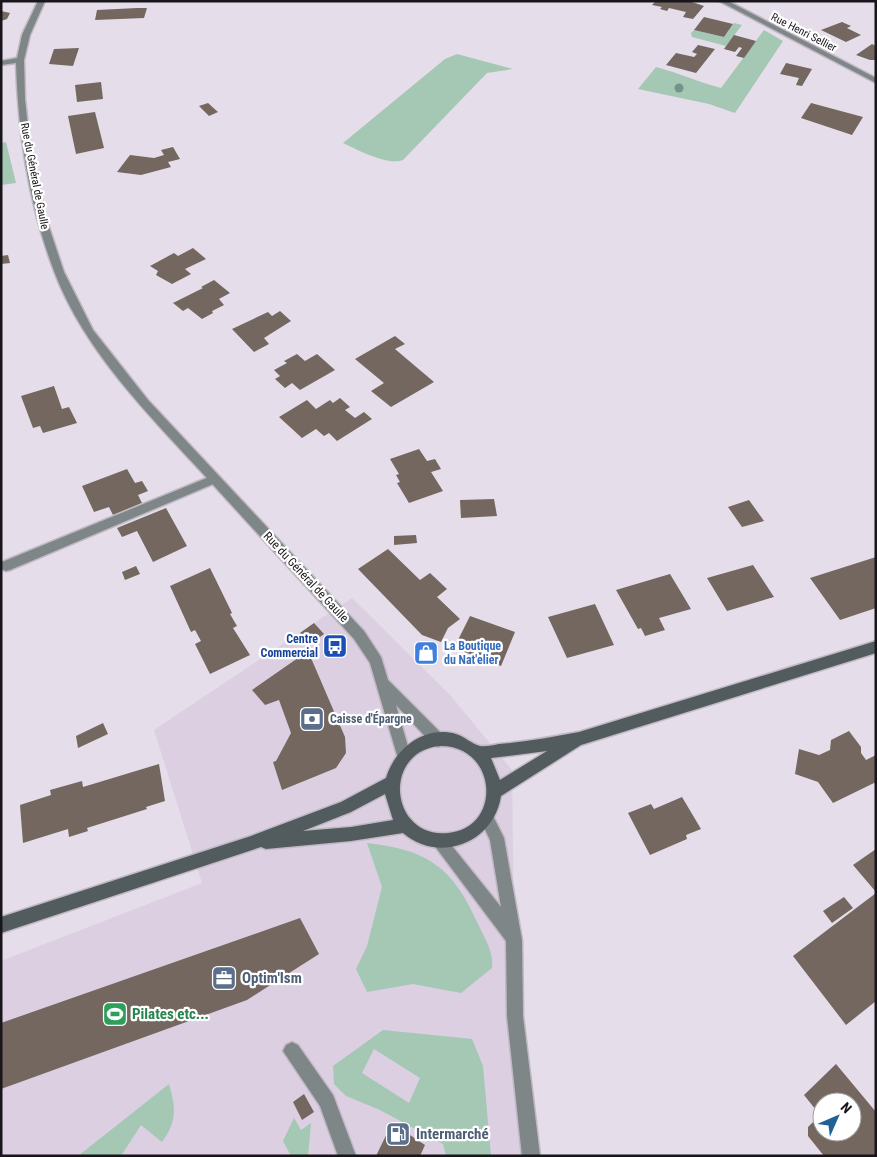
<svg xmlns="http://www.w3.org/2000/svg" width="877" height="1157" viewBox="0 0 877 1157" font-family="'Roboto Condensed',sans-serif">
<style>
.built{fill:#dbcfe1}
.green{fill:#a4c8b4;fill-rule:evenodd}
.building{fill:#736760;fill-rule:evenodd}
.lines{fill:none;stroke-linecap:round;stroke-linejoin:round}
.service-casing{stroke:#c0b9c4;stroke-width:3}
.minor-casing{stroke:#c0b9c4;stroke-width:3}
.secondary-casing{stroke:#c0b9c4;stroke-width:3}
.service{fill:#7f8687;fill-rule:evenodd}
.minor{fill:#7f8687;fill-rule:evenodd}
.secondary{fill:#525c5e;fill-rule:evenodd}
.tree{fill:#74948a}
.labels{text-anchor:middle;stroke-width:4.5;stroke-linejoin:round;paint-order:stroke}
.far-street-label{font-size:11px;fill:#19161b;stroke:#fff}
.street-label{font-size:12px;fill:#19161b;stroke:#fff}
.transit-label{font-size:12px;font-weight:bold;fill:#164399;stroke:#fff;text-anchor:end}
.shop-label{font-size:12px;font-weight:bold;fill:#366cbe;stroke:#fff;text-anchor:start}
.service-label{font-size:12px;font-weight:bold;fill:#4e5e75;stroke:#fff;text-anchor:start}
.near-service-label{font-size:15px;font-weight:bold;fill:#4e5e75;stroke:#fff;text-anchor:start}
.near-leisure-label{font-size:15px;font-weight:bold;fill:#27864d;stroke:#fff;text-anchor:start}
</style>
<rect width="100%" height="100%" fill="#e5dde9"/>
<polygon class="built" points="352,598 450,695 512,770 515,1016 531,1156 1,1156 1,961 202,883 154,730"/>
<g class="green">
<polygon points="734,23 742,25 726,46 692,37 691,33 694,30 724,37"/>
<path d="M 764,30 L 783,41 L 735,113 L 709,104 L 638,89 L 656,67 C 680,73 697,82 721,88 Z"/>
<path d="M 457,54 L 513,69 L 487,73 L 403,160 C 388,166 358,150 343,143 L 445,59 Z"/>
<polygon points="6,142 16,183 1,185 1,143"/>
<path d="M 367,843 C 429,850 453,868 478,924 C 485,939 494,952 492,968 L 461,993 L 413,984 L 367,992 L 356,969 L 367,946 L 382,887 Z"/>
<path d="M 383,1030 L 472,1039 L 483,1066 L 491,1156 L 446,1156 L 443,1144 L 380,1110 L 346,1096 L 334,1084 L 333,1066 ZM 374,1049 L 420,1078 L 409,1103 L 362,1073 Z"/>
<path d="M 169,1084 C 176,1108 177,1122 162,1142 L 141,1125 L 121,1156 L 78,1156 Z"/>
<polygon points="294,1118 301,1130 311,1123 308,1156 291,1156 283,1141"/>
</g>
<g class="building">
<polygon points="656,1 689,1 704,6 693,19 683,17 686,12 669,8 667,11 660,9 662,7 652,5"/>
<polygon points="137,8 147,8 144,18 95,20 97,10"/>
<polygon points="1,11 10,13 7,19 1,21"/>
<polygon points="704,17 733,24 724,37 694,30"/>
<polygon points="842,22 851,26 847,28 861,35 846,42 821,30"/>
<polygon points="734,35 756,41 744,58 736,56 742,48 739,47 735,52 724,49"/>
<polygon points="872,44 876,46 876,60 870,60 856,55"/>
<polygon points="698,45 715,49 696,73 666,65 676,53 694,57 697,54 692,52"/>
<polygon points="79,48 73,66 49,64 54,49"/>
<polygon points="786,63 812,69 802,86 796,85 799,78 780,74"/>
<polygon points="101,82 103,99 77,102 75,85"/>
<polygon points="208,103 218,112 209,116 199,106"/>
<polygon points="811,103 863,117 852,135 801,118"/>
<polygon points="95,112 104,148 76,154 68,116"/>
<polygon points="173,147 180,159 168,162 171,167 141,175 117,172 130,155 154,158 164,155 161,150"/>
<polygon points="193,248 206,259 185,269 191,274 172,284 156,275 158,271 150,266 174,253 178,256"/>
<polygon points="8,255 10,263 1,264 1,256"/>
<polygon points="214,280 230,293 219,299 224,305 212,311 213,313 202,319 188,308 183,311 173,303 203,288 201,287"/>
<polygon points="280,311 291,321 264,338 269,344 254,352 232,329 268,312 272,316"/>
<polygon points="395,336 405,344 395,349 434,382 391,407 371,391 384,383 355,359"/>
<polygon points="297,354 305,361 317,354 335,370 300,390 292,383 285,388 275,379 280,376 274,370 287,363 284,361"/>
<polygon points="54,386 62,409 69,407 77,423 43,433 40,426 33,428 21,396"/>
<polygon points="340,398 350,407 345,410 355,418 364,412 372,419 337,441 329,433 324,436 316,429 302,438 279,417 307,400 316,409 330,400 333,403"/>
<polygon points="419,449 427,461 435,459 441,469 431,472 443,491 409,503 397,483 400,482 396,475 399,474 390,459"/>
<polygon points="127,469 135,483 142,481 148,491 138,495 142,503 113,515 109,507 94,512 82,486"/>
<polygon points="494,499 497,516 461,518 460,500"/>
<polygon points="749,500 764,521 742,527 728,507"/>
<polygon points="166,508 187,546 153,562 137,531 122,537 117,528"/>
<polygon points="416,535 417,543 394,545 394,536"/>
<polygon points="388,549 420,580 430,573 447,589 437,597 460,619 448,628 441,642 422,635 358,569"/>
<polygon points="876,557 876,608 840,620 810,578"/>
<polygon points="753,565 774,597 727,611 707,578"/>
<polygon points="136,566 140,574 125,580 122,572"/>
<polygon points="210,568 232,613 230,614 237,626 233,628 250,655 210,674 195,644 201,641 195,630 191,632 170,586"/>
<polygon points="670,574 691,609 659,618 665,630 645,636 641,628 638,629 616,590"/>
<polygon points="595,604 614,645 567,658 548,617"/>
<polygon points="470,616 515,632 501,666 454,648"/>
<polygon points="314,623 324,634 310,644 300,633"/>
<polygon points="308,651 345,737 346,753 336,768 282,790 273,762 276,761 291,733 279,700 265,705 252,690"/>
<polygon points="103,723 108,734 78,748 76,736"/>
<polygon points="849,731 861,747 861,753 866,760 876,755 876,784 874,783 833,803 818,782 795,774 799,749 819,755 830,750 831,740"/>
<polygon points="159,764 165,801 146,807 147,809 87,828 88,831 69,837 68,829 23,843 20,805 51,795 50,790 82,781 83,787"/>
<polygon points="682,797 701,829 686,835 687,839 650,855 628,813 651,804 654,809"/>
<polygon points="876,849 876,892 853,865"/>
<polygon points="876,893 876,1001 846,1025 793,956"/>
<polygon points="844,897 853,908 832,923 823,911"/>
<polygon points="300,918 319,954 247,1000 1,1089 1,1023"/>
<path d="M 836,1064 L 876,1112 L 876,1156 L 824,1156 L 808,1136 L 808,1127 L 820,1115 L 804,1095 ZM 822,1102 L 852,1102 L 852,1132 L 822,1132 Z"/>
<polygon points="304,1094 314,1112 302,1120 293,1102"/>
<polygon points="392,1123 425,1145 420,1156 376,1156"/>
</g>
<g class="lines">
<defs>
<g id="service">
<polygon points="214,475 218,476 220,479 218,482 10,570 6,571 1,569 2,562"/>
<polygon points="292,1042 298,1045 333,1095 356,1156 338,1156 320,1106 283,1051 286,1045"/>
</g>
<g id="minor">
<path d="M 38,1 L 45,1 L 30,35 L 24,60 L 25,99 L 29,136 L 45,215 L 64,272 L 93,330 L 148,400 L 364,631 L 381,657 L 388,680 L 443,735 L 445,740 L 443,745 L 438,747 L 433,745 L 396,705 L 411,757 L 409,762 L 404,764 L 399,762 L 370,663 L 354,639 C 305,585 255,531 206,477 C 149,415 84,351 54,271 C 29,205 18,133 16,63 L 1,65 L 1,61 L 17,58 L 22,35 Z"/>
<polygon points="719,1 728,1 876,78 876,83"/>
<polygon points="487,812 492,814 504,838 522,940 523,1016 540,1156 522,1156 507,1016 506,941 431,841 434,836 439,834 444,836 501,907 490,840 480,819 482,814"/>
</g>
<path id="secondary" d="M 876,641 L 876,653 L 581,745 L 501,796 C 494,843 439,864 403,833 L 351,841 L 266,849 L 261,847 L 1,933 L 1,917 L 251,836 L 341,802 L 386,778 C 395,748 425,725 456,734 C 465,737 472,744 480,746 C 485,747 494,745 499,744 C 526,742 552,737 579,732 ZM 438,746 C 497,743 504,828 448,833 C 391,839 381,754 438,746 ZM 547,751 L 500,780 L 491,758 ZM 385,794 L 393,820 L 351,827 L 303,831 L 351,812 Z"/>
</defs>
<use href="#service" class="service-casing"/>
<use href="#minor" class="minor-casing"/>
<use href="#secondary" class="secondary-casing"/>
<use href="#service" class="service"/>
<use href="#minor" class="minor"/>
<use href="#secondary" class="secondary"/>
</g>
<circle class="tree" cx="679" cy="88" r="4.5"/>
<defs>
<symbol id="bus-square" viewBox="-11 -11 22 22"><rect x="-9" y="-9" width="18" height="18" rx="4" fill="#1a4fb4" stroke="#fff"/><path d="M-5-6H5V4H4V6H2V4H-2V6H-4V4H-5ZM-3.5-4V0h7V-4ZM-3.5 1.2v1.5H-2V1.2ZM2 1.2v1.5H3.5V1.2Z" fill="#fff"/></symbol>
<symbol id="shop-square" viewBox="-11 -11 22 22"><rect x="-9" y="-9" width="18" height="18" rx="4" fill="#3f7fe0" stroke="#fff"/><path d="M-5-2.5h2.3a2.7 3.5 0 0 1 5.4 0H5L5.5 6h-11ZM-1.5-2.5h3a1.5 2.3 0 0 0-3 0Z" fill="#fff"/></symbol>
<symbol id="bank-square" viewBox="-11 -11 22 22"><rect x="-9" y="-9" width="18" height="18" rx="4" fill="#5c6f8a" stroke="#fff"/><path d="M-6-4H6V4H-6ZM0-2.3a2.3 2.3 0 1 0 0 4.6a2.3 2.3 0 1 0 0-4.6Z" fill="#fff"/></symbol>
<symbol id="office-square" viewBox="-11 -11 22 22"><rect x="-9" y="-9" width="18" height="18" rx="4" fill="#5c6f8a" stroke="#fff"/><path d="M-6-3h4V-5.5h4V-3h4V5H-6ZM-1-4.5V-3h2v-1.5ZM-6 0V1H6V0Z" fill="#fff"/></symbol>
<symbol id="stadium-square" viewBox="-11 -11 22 22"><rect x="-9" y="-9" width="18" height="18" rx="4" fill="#2e9e5b" stroke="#fff"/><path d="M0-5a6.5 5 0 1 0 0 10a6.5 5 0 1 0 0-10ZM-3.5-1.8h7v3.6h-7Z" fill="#fff"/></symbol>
<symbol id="fuel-square" viewBox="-11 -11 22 22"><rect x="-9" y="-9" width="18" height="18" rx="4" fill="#5c6f8a" stroke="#fff"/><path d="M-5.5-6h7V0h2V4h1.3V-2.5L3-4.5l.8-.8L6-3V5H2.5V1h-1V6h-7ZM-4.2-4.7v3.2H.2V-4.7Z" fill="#fff"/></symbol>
</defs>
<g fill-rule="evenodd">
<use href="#bus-square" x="321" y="632" width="28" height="28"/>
<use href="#shop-square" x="412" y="639" width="28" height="28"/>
<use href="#bank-square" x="298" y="705" width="28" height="28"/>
<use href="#office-square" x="210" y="964" width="28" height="28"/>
<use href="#stadium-square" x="101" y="1000" width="28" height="28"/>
<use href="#fuel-square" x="384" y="1120" width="28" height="28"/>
</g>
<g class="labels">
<g class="far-street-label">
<text transform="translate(804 32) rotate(27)" y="4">Rue Henri Sellier</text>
<text transform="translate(35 176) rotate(79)" y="4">Rue du Général de Gaulle</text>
</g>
<g class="street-label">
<text transform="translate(306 577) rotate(47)" y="4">Rue du Général de Gaulle</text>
</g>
<g class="transit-label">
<text x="318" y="643">Centre<tspan x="318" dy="14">Commercial</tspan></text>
</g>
<g class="shop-label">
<text x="444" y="650">La Boutique<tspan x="444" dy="14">du Nat'elier</tspan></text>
</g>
<g class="service-label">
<text x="330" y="723">Caisse d'Épargne</text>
</g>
<g class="near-service-label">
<text x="242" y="983">Optim'Ism</text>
<text x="416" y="1139">Intermarché</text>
</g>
<g class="near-leisure-label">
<text x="132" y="1019">Pilates etc...</text>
</g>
</g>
<rect width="877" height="1157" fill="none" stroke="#19161b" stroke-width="5"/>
<g transform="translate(837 1117) rotate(45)"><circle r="24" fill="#ffffff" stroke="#a3a2a4"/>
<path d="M0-4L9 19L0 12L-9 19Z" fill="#206297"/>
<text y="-8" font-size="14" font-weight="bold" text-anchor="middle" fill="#19161b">N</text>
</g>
</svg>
